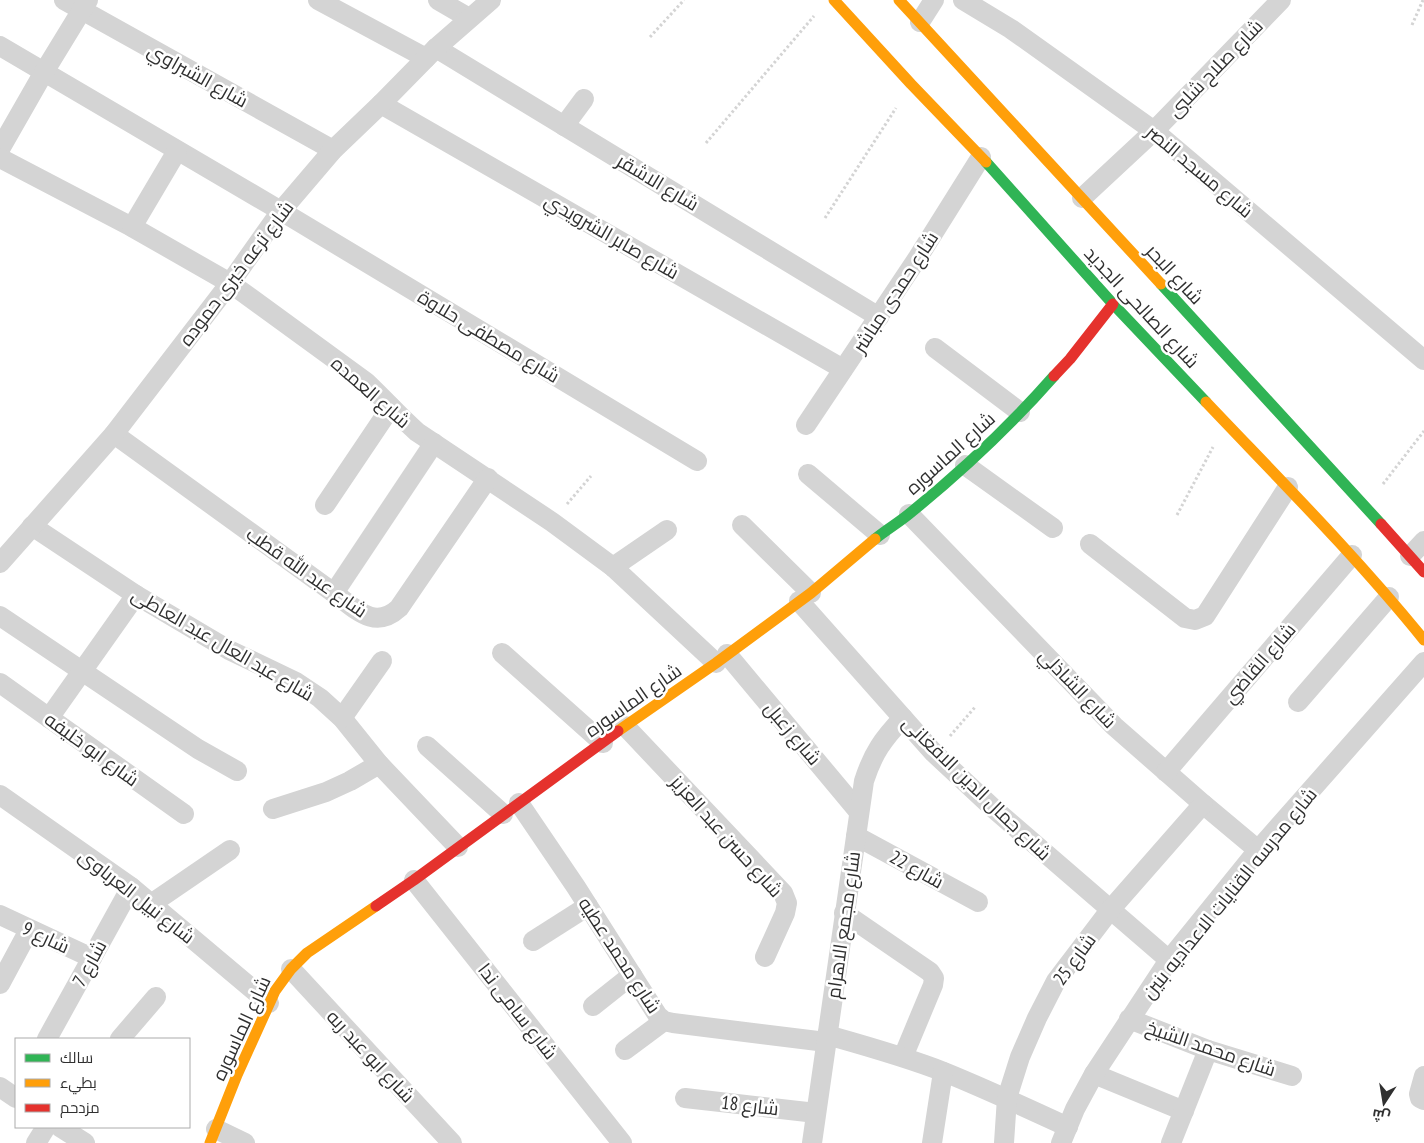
<svg xmlns="http://www.w3.org/2000/svg" width="1424" height="1143" viewBox="0 0 1424 1143" font-family="'PT Sans Narrow',Cairo,sans-serif">
<style>
.lines{fill:none;stroke-linecap:round;stroke-linejoin:round}
.path{stroke:#d4d4d4;stroke-width:3;stroke-dasharray:2.5 2.5;stroke-linecap:butt}
.street{stroke:#d4d4d4;stroke-width:20}
.fast{stroke:#30b455;stroke-width:11}
.slow{stroke:#ff9f0a;stroke-width:11}
.jam{stroke:#e5322d;stroke-width:11}
.labels{text-anchor:middle;stroke-width:5;stroke-linejoin:round;paint-order:stroke}
.street-label{font-size:19px;fill:#303030;stroke:#fff}
</style>
<rect width="100%" height="100%" fill="#fff"/>
<g class="lines">
<g class="path">
<polyline points="1412,25 1423,0"/>
<polyline points="650,37 684,0"/>
<polyline points="706,143 814,16"/>
<polyline points="825,218 896,108"/>
<polyline points="1383,484 1424,431"/>
<polyline points="567,504 591,476"/>
<polyline points="1177,515 1213,447"/>
<polyline points="950,736 976,706"/>
</g>
<g class="street">
<polyline points="64,0 333,150"/>
<polyline points="318,0 426,58"/>
<polyline points="438,0 469,18"/>
<polyline points="963,0 1011,29 1154,131 1424,360"/>
<polyline points="920,22 934,0"/>
<polyline points="0,46 281,211 697,461"/>
<polyline points="436,48 879,317"/>
<polyline points="381,104 843,369"/>
<polyline points="564,126 584,99"/>
<polyline points="0,149 44,72 88,0"/>
<path d="M 0,158 L 132,227 L 230,283 L 366,382 C 383,398 399,416 417,432 L 552,522 L 613,567 L 716,663"/>
<polyline points="1082,198 1154,131 1281,0"/>
<polyline points="132,227 177,151"/>
<polyline points="935,348 1020,412"/>
<polyline points="806,425 917,259 981,157"/>
<path d="M 114,434 L 334,593 C 355,608 374,631 399,608 L 488,478"/>
<polyline points="965,465 1053,528"/>
<polyline points="808,474 880,535"/>
<polyline points="325,505 391,407"/>
<polyline points="909,514 1114,726 1203,804 1258,850"/>
<polyline points="742,525 811,593"/>
<polyline points="32,526 136,595 229,650 296,682 320,698 342,718 379,764 458,847"/>
<polyline points="1090,544 1185,618 1195,620 1205,616 1288,487"/>
<polyline points="1410,556 1424,541"/>
<polyline points="0,563 114,434 230,283 281,211 333,150 381,104 436,48 491,0"/>
<polyline points="613,567 667,530"/>
<polyline points="334,593 434,443"/>
<polyline points="799,601 934,753 993,808 1169,960"/>
<polyline points="0,616 198,749 237,771"/>
<polyline points="502,653 603,743"/>
<polyline points="727,654 859,812"/>
<polyline points="0,683 184,814"/>
<polyline points="1298,702 1389,597"/>
<polyline points="49,718 136,595"/>
<polyline points="342,718 382,661"/>
<polyline points="625,726 783,893 787,903 785,913 765,957"/>
<polyline points="427,746 503,814"/>
<polyline points="1166,772 1352,555"/>
<polyline points="0,795 131,887 269,1003"/>
<polyline points="519,803 576,887 658,1016 664,1021 673,1023 826,1042"/>
<polyline points="273,809 326,792 350,781 379,764"/>
<polyline points="856,836 978,902"/>
<polyline points="414,880 622,1143"/>
<polyline points="151,904 230,850"/>
<polyline points="844,913 930,972 934,978 933,985 903,1057"/>
<polyline points="0,915 92,958"/>
<polyline points="533,941 588,906"/>
<polyline points="291,969 452,1143"/>
<polyline points="0,984 29,930"/>
<polyline points="593,1006 632,975"/>
<polyline points="1129,1019 1208,1050 1292,1076"/>
<path d="M 827,1035 C 866,1046 906,1057 944,1072 C 986,1089 1027,1108 1068,1127"/>
<polyline points="47,1039 131,887"/>
<polyline points="120,1039 156,997"/>
<polyline points="625,1050 664,1021"/>
<polyline points="1094,1074 1184,1111"/>
<polyline points="1424,1076 1419,1094 1420,1098 1424,1100"/>
<polyline points="0,1087 16,1098"/>
<polyline points="685,1098 816,1113"/>
<polyline points="60,1127 85,1143"/>
<polyline points="216,1129 245,1143"/>
<polyline points="36,1143 46,1127"/>
<path d="M 812,1143 L 864,781 C 873,753 883,739 903,718"/>
<polyline points="932,1143 943,1072"/>
<polyline points="1004,1143 1007,1098 1020,1057 1037,1018 1056,981 1110,910 1203,804"/>
<polyline points="1061,1143 1075,1109 1094,1074 1169,960 1258,850 1424,662"/>
<polyline points="1171,1143 1208,1050"/>
</g>
<g class="fast">
<polyline points="986,162 1113,304 1206,402"/>
<polyline points="1161,284 1381,524"/>
<path d="M 875,539 C 886,530 898,523 909,514 C 961,472 1010,426 1054,376"/>
</g>
<g class="slow">
<polyline points="834,0 911,84 986,162"/>
<polyline points="899,0 1161,284"/>
<path d="M 1206,402 C 1280,480 1356,556 1424,640"/>
<polyline points="618,731 716,663 811,593 875,539"/>
<polyline points="210,1143 237,1075 275,991 291,969 307,953 376,906"/>
</g>
<g class="jam">
<polyline points="1054,376 1070,359 1113,304"/>
<polyline points="1381,524 1424,572"/>
<polyline points="376,906 414,880 618,731"/>
</g>
</g>
<g class="labels">
<g class="street-label">
<text transform="translate(1215 68) rotate(-46)" y="7">شارع صلاح شلبى</text>
<text transform="translate(198 75) rotate(29)" y="7">شارع الشبراوي</text>
<text transform="translate(1200 171) rotate(40)" y="7">شارع مسجد النصر</text>
<text transform="translate(658 182) rotate(31)" y="7">شارع الاشقر</text>
<text transform="translate(612 236) rotate(30)" y="7">شارع صابر الشرويدي</text>
<text transform="translate(236 273) rotate(-53)" y="7">شارع ترعه خيرى حموده</text>
<text transform="translate(1175 274) rotate(47)" y="7">شارع البحر</text>
<text transform="translate(895 292) rotate(-57)" y="7">شارع حمدى مباشر</text>
<text transform="translate(1142 307) rotate(47)" y="7">شارع الصالحى الجديد</text>
<text transform="translate(489 336) rotate(31)" y="7">شارع مصطفى حلاوة</text>
<text transform="translate(371 392) rotate(41)" y="7">شارع العمده</text>
<text transform="translate(950 453) rotate(-42)" y="7">شارع الماسوره</text>
<text transform="translate(307 572) rotate(35)" y="7">شارع عبد الله قطب</text>
<text transform="translate(223 644) rotate(30)" y="7">شارع عبد العال عبد العاطى</text>
<text transform="translate(1259 663) rotate(-49)" y="7">شارع القاضي</text>
<text transform="translate(1078 688) rotate(46)" y="7">شارع الشاذلي</text>
<text transform="translate(633 700) rotate(-35)" y="7">شارع الماسوره</text>
<text transform="translate(793 733) rotate(50)" y="7">شارع زعبل</text>
<text transform="translate(92 749) rotate(36)" y="7">شارع ابو خليفه</text>
<text transform="translate(977 788) rotate(44)" y="7">شارع جمال الدين الافغانى</text>
<text transform="translate(727 836) rotate(48)" y="7">شارع حسن عبد العزيز</text>
<text transform="translate(917 869) rotate(29)" y="7">شارع 22</text>
<text transform="translate(1229 893) rotate(-51)" y="7">شارع مدرسه القنايات الاعداديه بنين</text>
<text transform="translate(137 896) rotate(38)" y="7">شارع نبيل العرباوى</text>
<text transform="translate(843 925) rotate(-82)" y="7">شارع مجمع الاهرام</text>
<text transform="translate(46 937) rotate(25)" y="7">شارع 9</text>
<text transform="translate(620 955) rotate(57)" y="7">شارع محمد عطيه</text>
<text transform="translate(1074 959) rotate(-54)" y="7">شارع 25</text>
<text transform="translate(89 963) rotate(-61)" y="7">شارع 7</text>
<text transform="translate(518 1011) rotate(52)" y="7">شارع سامى ندا</text>
<text transform="translate(241 1028) rotate(-65)" y="7">شارع الماسوره</text>
<text transform="translate(1211 1048) rotate(19)" y="7">شارع محمد الشيخ</text>
<text transform="translate(371 1056) rotate(47)" y="7">شارع ابو عبد ربه</text>
<text transform="translate(750 1105) rotate(7)" y="7">شارع 18</text>
</g>
</g>
<rect x="15" y="1038" width="175" height="90" fill="#ffffff" stroke="#acacac"/>
<rect x="25" y="1054" width="25" height="8" fill="#30b455" stroke="#acacac"/>
<text x="60" y="1063" font-size="15" fill="#303030">سالك</text>
<rect x="25" y="1079" width="25" height="8" fill="#ff9f0a" stroke="#acacac"/>
<text x="60" y="1088" font-size="15" fill="#303030">بطيء</text>
<rect x="25" y="1104" width="25" height="8" fill="#e5322d" stroke="#acacac"/>
<text x="60" y="1113" font-size="15" fill="#303030">مزدحم</text>
<g transform="translate(1384 1103) rotate(192)" stroke="#ffffff" stroke-width="4" paint-order="stroke">
<path d="M0-4L9 19L0 12L-9 19Z" fill="#303030"/>
<text y="-8" font-size="14" font-weight="bold" text-anchor="middle" fill="#303030">ش</text>
</g>
</svg>
